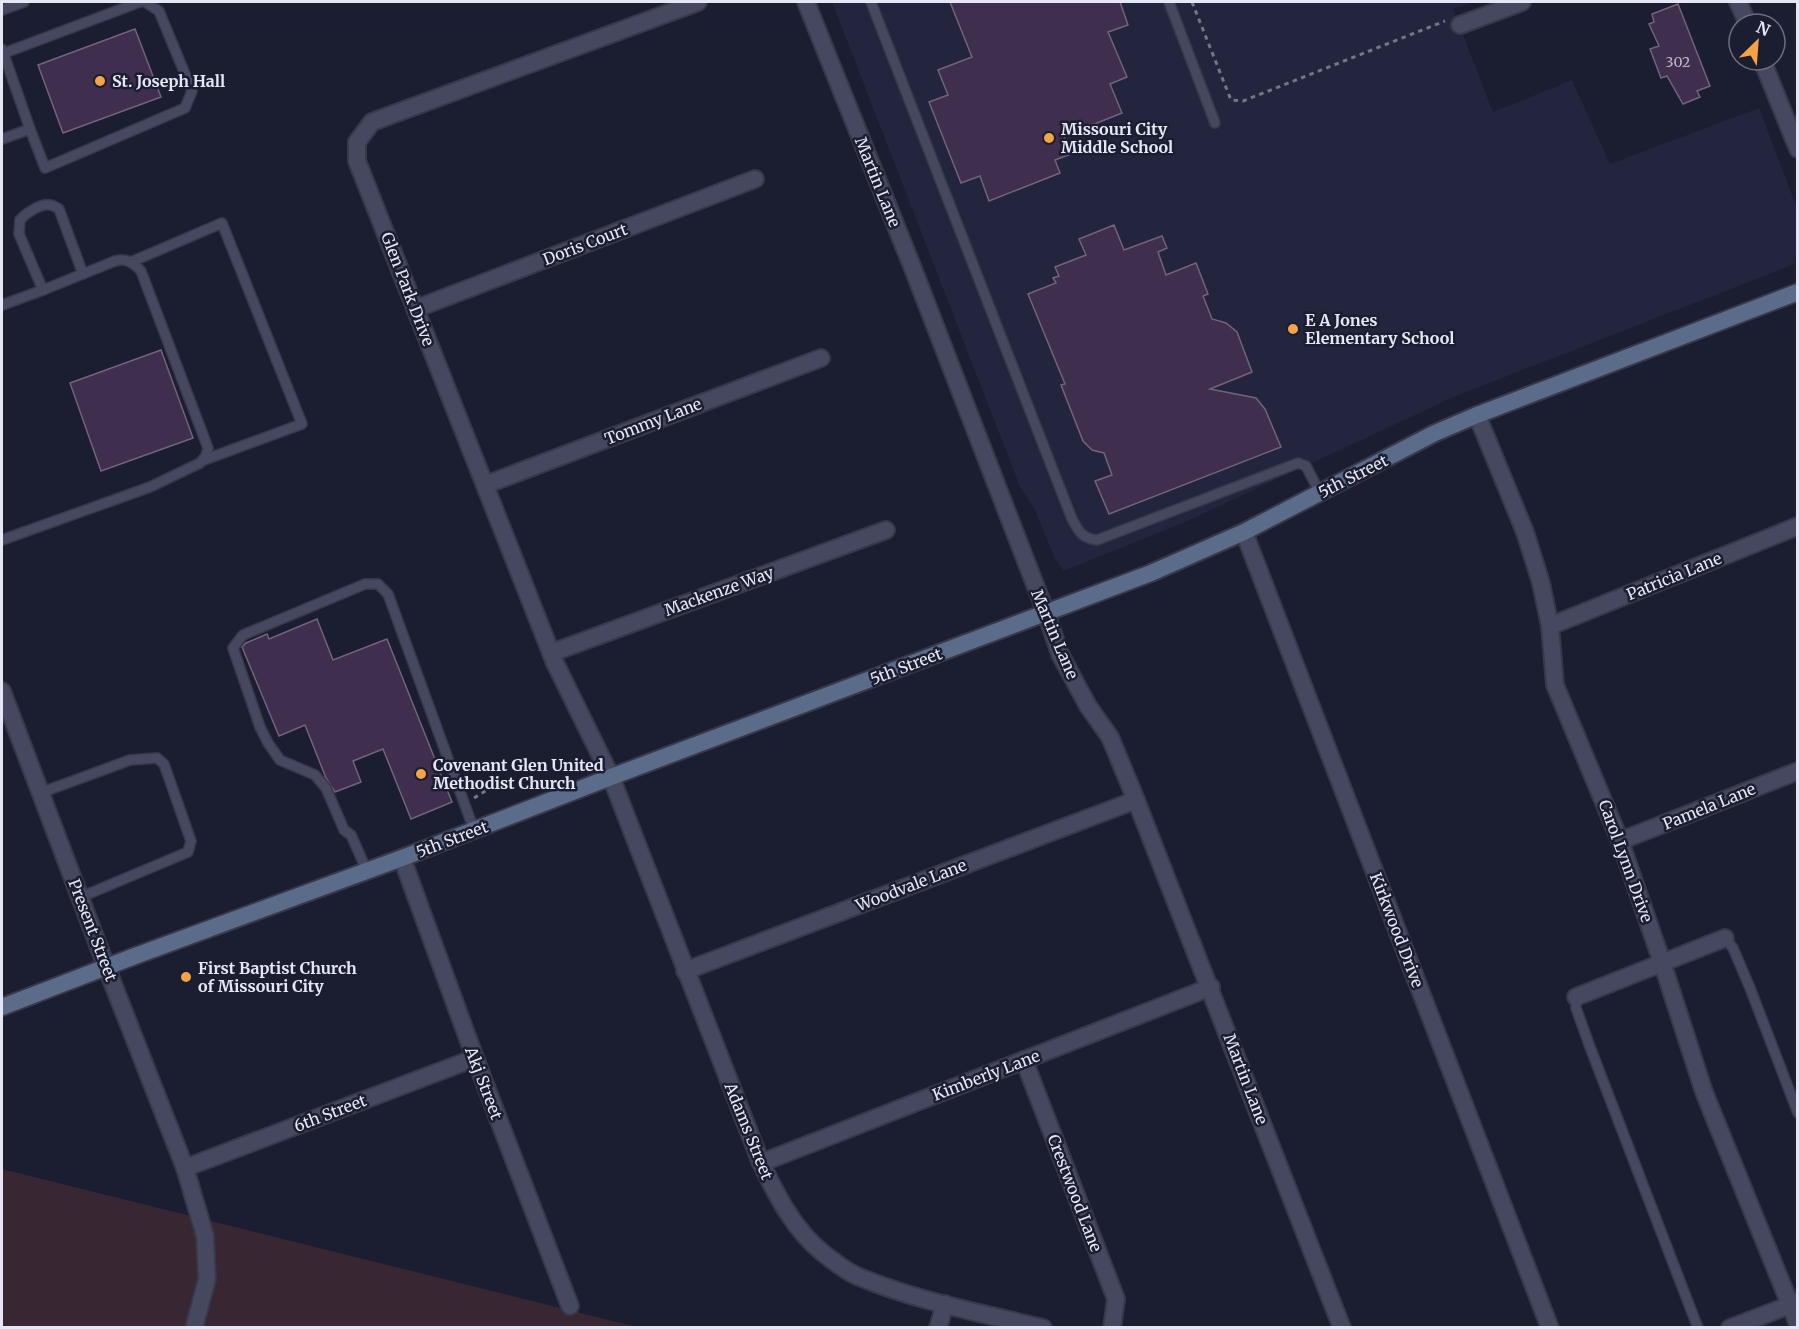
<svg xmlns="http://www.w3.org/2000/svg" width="1799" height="1329" viewBox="0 0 1799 1329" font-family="Merriweather,serif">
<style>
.built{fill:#23253e}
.green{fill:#392633}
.building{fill:#3f2e4d;stroke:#70647b;stroke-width:1.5}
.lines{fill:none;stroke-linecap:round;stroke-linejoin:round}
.service-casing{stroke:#373848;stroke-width:12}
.minor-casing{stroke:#373848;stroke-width:20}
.tertiary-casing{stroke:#373848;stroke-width:20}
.secondary-casing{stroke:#373848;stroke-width:20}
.path{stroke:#747686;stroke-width:3;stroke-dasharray:4.5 4.5;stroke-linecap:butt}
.service{stroke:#45485e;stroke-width:9}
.minor{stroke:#45485e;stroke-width:16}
.tertiary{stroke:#45485e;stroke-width:16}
.secondary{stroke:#5b6c8b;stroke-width:16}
.poi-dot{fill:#f4a345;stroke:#1b1d30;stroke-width:2}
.labels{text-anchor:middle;stroke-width:5;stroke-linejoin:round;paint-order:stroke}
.number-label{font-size:14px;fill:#bcb9cb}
.poi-label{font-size:16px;font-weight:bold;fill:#e5e7f5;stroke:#1b1d30;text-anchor:start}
.street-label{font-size:16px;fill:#e5e7f5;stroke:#1b1d30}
</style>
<rect width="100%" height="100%" fill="#1b1d30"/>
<polygon class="built" points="832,2 1473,2 1453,9 1493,112 1572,80 1610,164 1759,108 1797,208 1797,263 1456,396 1185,522 1064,571 1056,561 1034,508 1020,487"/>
<polygon class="green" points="2,1169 637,1327 2,1327"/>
<g class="building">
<polygon points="950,2 1120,2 1128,25 1108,32 1127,77 1110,84 1122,113 1064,136 1071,154 1055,160 1060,173 989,201 980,176 961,183 929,102 948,95 938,70 972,57"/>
<polygon points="1678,4 1710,86 1697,91 1700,97 1683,104 1667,76 1661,78 1650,49 1659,46 1649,24 1654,22 1652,14"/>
<polygon points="135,29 161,97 63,133 38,65"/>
<polygon points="1114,225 1124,250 1162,236 1167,248 1158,252 1166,275 1196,263 1208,294 1203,296 1212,319 1226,323 1237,332 1252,372 1210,389 1256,398 1265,409 1281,447 1109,514 1095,481 1112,475 1104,453 1092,450 1083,441 1061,385 1065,384 1028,294 1056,283 1053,278 1059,276 1055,267 1086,255 1079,239"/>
<polygon points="161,350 193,438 101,471 70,383"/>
<polygon points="317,619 333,660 387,639 452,802 411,819 383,749 353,761 361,782 335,792 326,778 305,725 279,736 242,647 246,643 267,634 269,639"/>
</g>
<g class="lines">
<defs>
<g id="service">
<path d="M 871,2 L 1072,519 C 1079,532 1082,538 1097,540 L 1298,463 L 1306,466 L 1320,493"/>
<polyline points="1169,2 1215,123"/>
<polyline points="2,10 24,2"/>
<polyline points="2,49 30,129"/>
<polyline points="2,54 140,2"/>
<polyline points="2,139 30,129 45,168 185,108 192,91 159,11 145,2"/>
<polyline points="131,262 222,223 302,424 204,460"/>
<path d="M 43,290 L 19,234 L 20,220 C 26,213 41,203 50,205 C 53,205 57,208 59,209 L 83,274"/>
<path d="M 2,305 L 43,290 L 115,261 C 126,258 133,262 141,271 L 208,448 L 206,456 L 200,463 L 150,487 L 2,540"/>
<polyline points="40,793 130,760 157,758 164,764 191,841 188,852 81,897"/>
<polyline points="367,871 351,835 344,830 326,788 315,775 280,760 268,743 260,727 233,648 243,635 365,584 378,584 388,594 474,830"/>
<polyline points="1725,938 1733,948 1750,988 1798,1113"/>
<polyline points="1576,997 1576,1008 1590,1047 1698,1328"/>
</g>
<g id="minor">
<path d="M 698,2 L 372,122 L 357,142 L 357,161 L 555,663 L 611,777 L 761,1163 C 777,1196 794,1230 823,1253 C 833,1261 846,1271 857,1276 C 916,1301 981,1313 1043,1328"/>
<polyline points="806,2 912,266 1046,613 1060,654 1088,706 1110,737 1136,800 1342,1328"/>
<polyline points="1738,2 1748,24"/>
<polyline points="1460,25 1522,2"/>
<polyline points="1762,60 1798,149"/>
<polyline points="415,309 755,179"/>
<polyline points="1477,415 1525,532 1541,583 1550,626 1555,685 1620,841 1662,962 1704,1092 1798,1324"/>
<polyline points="485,485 821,358"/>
<polyline points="1244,532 1550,1328"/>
<polyline points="1550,626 1798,526"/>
<polyline points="551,653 886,530"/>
<polyline points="1620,841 1798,771"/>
<polyline points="402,858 475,1058 570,1306"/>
<polyline points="106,966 185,1168 205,1236 207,1279 194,1328"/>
<polyline points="685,971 1136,800"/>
<polyline points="1576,997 1725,938"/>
<polyline points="1024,1060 1116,1299 1112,1328"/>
<polyline points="761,1163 1211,987"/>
<polyline points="185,1168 475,1058"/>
<polyline points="938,1328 945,1304"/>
<polyline points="1730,1328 1798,1302"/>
</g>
<polyline id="tertiary" points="2,691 106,966"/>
<polyline id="secondary" points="2,1007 135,956 402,858 611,777 1151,573 1244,532 1435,433 1477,415 1798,292"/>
</defs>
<use href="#service" class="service-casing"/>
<use href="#minor" class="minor-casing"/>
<use href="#tertiary" class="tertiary-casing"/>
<use href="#secondary" class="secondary-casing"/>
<g class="path">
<polyline points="1192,2 1231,100 1243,101 1445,21"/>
<polyline points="474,798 487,790"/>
</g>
<use href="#service" class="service"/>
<use href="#minor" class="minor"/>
<use href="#tertiary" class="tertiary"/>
<use href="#secondary" class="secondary"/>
</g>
<g class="poi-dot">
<circle cx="100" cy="81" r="6"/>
<circle cx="1049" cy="138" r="6"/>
<circle cx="1293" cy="329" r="6"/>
<circle cx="421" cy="774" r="6"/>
<circle cx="186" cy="977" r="6"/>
</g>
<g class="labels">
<g class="number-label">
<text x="1678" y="67">302</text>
</g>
<g class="poi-label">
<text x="112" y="87">St. Joseph Hall</text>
<text x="1061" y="135">Missouri City<tspan x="1061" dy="18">Middle School</tspan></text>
<text x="1305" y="326">E A Jones<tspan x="1305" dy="18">Elementary School</tspan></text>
<text x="433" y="771">Covenant Glen United<tspan x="433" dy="18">Methodist Church</tspan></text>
<text x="198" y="974">First Baptist Church<tspan x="198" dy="18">of Missouri City</tspan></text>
</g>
<g class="street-label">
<text transform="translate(878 182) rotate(68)" y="6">Martin Lane</text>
<text transform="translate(585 244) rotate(-21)" y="6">Doris Court</text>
<text transform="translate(408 289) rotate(69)" y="6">Glen Park Drive</text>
<text transform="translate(653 421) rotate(-21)" y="6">Tommy Lane</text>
<text transform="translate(1353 476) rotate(-27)" y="6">5th Street</text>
<text transform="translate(1674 576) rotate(-22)" y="6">Patricia Lane</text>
<text transform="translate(719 591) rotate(-20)" y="6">Mackenze Way</text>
<text transform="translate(1055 634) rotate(67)" y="6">Martin Lane</text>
<text transform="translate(906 666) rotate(-21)" y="6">5th Street</text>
<text transform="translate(1709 806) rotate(-22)" y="6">Pamela Lane</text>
<text transform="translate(452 839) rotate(-21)" y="6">5th Street</text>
<text transform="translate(1626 861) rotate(70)" y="6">Carol Lynn Drive</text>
<text transform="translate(911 885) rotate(-21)" y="6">Woodvale Lane</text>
<text transform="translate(93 930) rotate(69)" y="6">Present Street</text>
<text transform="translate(1397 930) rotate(69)" y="6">Kirkwood Drive</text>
<text transform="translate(986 1075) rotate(-21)" y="6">Kimberly Lane</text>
<text transform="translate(1246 1079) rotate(69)" y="6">Martin Lane</text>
<text transform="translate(484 1083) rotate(69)" y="6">Akj Street</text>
<text transform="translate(330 1113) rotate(-21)" y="6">6th Street</text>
<text transform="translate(749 1131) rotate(68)" y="6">Adams Street</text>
<text transform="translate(1075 1193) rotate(69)" y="6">Crestwood Lane</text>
</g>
</g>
<rect width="1799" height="1329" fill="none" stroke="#e5e7f5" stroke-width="6"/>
<g transform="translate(1757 42) rotate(25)"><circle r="28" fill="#1b1d30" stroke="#6c6e7f" stroke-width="1.5"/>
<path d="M0-4.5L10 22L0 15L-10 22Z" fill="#f4a345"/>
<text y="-9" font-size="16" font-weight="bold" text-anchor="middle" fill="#e5e7f5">N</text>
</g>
</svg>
